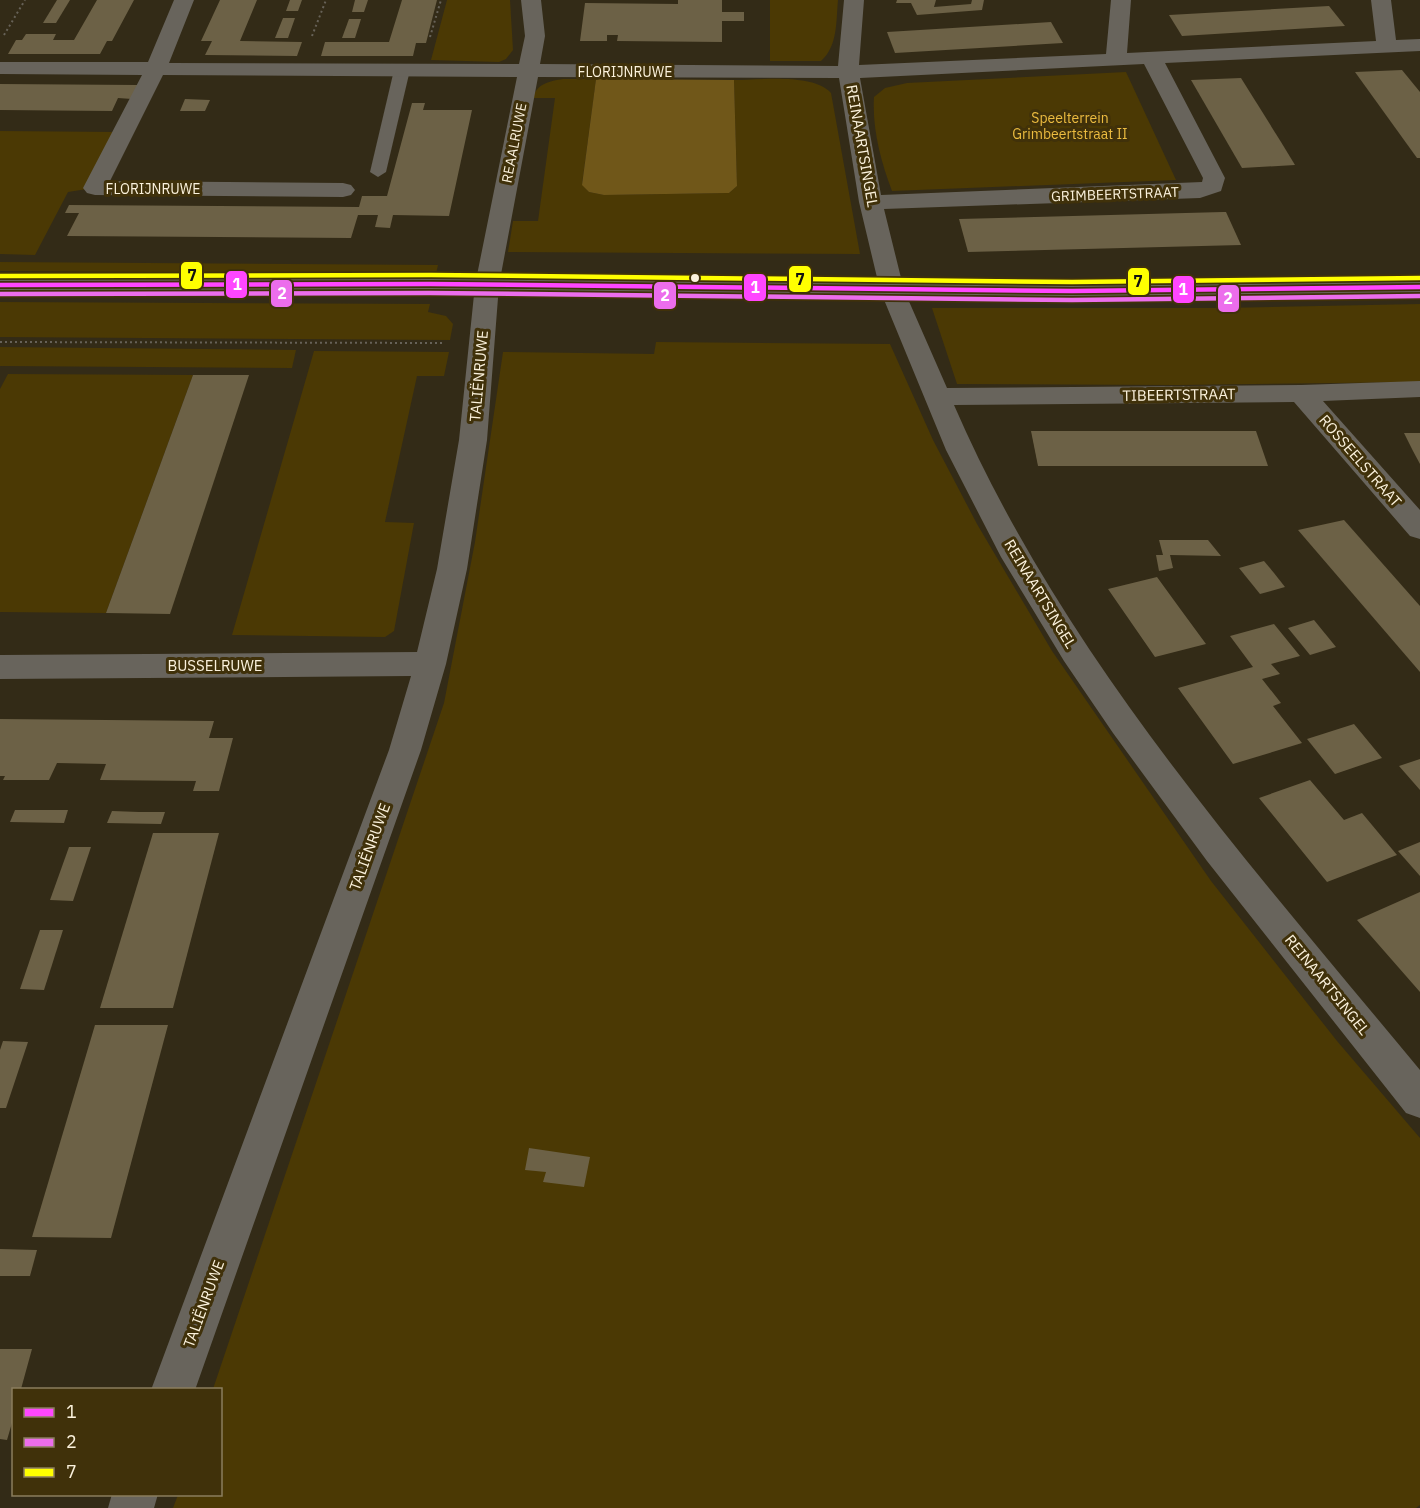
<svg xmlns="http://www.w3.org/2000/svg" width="1420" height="1508" viewBox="0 0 1420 1508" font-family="'IBM Plex Sans',sans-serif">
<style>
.green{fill:#4b3904}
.forest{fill:#705719}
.building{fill:#6c6146}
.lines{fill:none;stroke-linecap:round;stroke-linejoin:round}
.path{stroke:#676258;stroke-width:2;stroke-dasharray:2 3;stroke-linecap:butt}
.lane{fill:#68645c;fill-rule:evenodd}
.street{fill:#68645c;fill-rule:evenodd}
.secondary{fill:#6a655a;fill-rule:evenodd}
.bus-1-casing{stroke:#40310a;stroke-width:8}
.bus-2-casing{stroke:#40310a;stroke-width:8}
.bus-3-casing{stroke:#40310a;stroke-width:8}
.bus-1{stroke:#ff46ff;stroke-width:4.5}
.bus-2{stroke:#ec6dec;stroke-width:4.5}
.bus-3{stroke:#ff0;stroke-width:4.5}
.bus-dot{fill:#fbf2dd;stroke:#40310a;stroke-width:2}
.labels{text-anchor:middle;stroke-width:6;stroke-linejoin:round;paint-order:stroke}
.far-street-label{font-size:14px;fill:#fbf2dd;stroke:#40310a}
.far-park-label{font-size:14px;fill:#ecbc40;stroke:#40310a}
.street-label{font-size:15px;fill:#fbf2dd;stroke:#40310a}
.line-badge{stroke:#40310a;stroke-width:2}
.badge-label{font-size:16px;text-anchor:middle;font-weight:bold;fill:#fff}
.pale-badge-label{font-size:16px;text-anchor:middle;font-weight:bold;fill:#111}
</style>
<rect width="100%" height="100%" fill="#332b17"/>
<g class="green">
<polygon points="447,0 510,0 513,50 506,59 499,62 431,60"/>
<path d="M 770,0 L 838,0 C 836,21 838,46 821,61 L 770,61 Z"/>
<path d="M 1126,72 L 1176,180 L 892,191 C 881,162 872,129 874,97 L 885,88 L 907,83 Z"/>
<path d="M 563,79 L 596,79 L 582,184 L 589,192 L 604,195 L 729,193 L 737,186 L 734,80 C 760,80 813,73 831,93 L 860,254 L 508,252 L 513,221 L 538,221 L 555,98 L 533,98 C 536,84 550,81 563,79 Z"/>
<polygon points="0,131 115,132 87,189 68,192 35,255 0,254"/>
<polygon points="0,262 438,265 436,274 0,271"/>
<polygon points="0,302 430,304 428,312 446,316 453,324 450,340 0,337"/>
<polygon points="1420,304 1420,382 1177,385 957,384 932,308 1225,308"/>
<polygon points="656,342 890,344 933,440 977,524 1052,651 1211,881 1337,1041 1420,1138 1420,1505 1416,1508 173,1508 178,1495 220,1494 220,1390 213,1389 444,703 475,542 503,352 654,354"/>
<polygon points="0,347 296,350 292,368 0,366"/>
<polygon points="314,351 449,352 444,376 417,376 385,522 414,523 394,631 385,637 232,635"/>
<polygon points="8,374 193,375 106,613 0,612 0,389"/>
</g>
<polygon class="forest" points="596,79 734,80 737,186 729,193 604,195 589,192 582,185"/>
<g class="building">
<polygon points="57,0 70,0 56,23 43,23"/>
<polygon points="97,0 134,0 112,41 107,41 100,54 8,54 16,40 22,40 26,34 56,34 53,40 74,40"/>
<polygon points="220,0 257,0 240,41 302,42 297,56 205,55 212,41 201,41"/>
<polygon points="290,0 302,0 298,11 286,11"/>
<polygon points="355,0 368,0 364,12 352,12"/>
<polygon points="402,0 437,0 426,43 416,43 413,56 321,56 325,42 389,42"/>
<polygon points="678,0 722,0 722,12 744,12 744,21 722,21 722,42 617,41 618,35 607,35 607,41 580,41 585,3 678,4"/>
<polygon points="897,0 936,0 934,7 971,4 972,0 984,0 982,10 917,15 911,3 896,3"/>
<polygon points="1329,6 1345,26 1182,36 1169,15"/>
<polygon points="283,18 295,18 288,38 275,38"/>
<polygon points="349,19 361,19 355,38 342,38"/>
<polygon points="1051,22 1063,43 895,53 887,32"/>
<polygon points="1402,70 1420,92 1420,158 1417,158 1355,72"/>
<polygon points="1241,78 1281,142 1295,165 1242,168 1191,80"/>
<polygon points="0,84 138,85 132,99 118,98 112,111 0,110"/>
<polygon points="185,99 210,100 205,111 180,111"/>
<polygon points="412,103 425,103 423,110 472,110 449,216 393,215 390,228 375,227 378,215 358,215 351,238 67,236 79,213 65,213 69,205 359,207 362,196 387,196"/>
<polygon points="1223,212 1226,212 1241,245 968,252 959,219"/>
<polygon points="193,375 249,375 170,614 106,613"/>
<polygon points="1031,431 1256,431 1268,466 1038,466"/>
<polygon points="1404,433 1420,433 1420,464 1413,451"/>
<polygon points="1344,520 1420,606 1420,672 1298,530"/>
<polygon points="1159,540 1208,540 1221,556 1170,555 1173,568 1159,571 1156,555 1163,555"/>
<polygon points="1264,561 1274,573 1285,587 1260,594 1239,568"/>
<polygon points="1157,577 1181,610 1206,644 1155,657 1108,589"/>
<polygon points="1314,620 1336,647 1310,655 1288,628"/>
<polygon points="1274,624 1300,656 1271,664 1280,674 1262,679 1281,703 1273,706 1302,743 1233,764 1178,688 1253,667 1230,636"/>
<polygon points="0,719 214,721 209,738 233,738 219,791 193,791 196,781 100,780 106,764 57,763 49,780 3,780 5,776 0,776"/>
<polygon points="1354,724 1382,758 1335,774 1307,739"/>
<polygon points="1420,759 1420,790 1399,766"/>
<polygon points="1310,780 1344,820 1362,813 1397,855 1327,882 1259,798"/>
<polygon points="15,810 68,810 64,823 10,822"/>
<polygon points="112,811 139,812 165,812 161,824 107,823"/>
<polygon points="153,833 219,833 173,1008 100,1008"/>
<polygon points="1420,842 1420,876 1398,851"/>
<polygon points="69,847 91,847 73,901 50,900"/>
<polygon points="1420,892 1420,992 1357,920"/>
<polygon points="40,930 63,930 44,990 20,989"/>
<polygon points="95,1025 168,1025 111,1238 32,1237"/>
<polygon points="3,1041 28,1042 6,1108 0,1108 0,1050"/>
<polygon points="529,1148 590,1157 584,1187 543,1182 546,1172 525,1170"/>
<polygon points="0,1249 37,1250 30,1276 0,1276"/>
<polygon points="0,1349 32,1349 21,1389 14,1389 14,1416 7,1440 0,1439"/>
</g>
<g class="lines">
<g class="path">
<polyline points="4,35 25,0"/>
<polyline points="312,36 326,0"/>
<polyline points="430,37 441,0"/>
<polyline points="0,342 443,343"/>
</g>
<polygon class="lane" points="402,65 410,70 386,172 378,177 370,172 394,70"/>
<g class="street">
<path d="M 174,0 L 194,0 L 169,63 L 519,64 L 525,36 L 521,0 L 541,0 L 545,36 L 540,64 L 838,66 L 844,0 L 864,0 L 859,65 L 1106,54 L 1111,0 L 1131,0 L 1127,53 L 1376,41 L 1371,0 L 1391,0 L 1396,40 L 1420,39 L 1420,51 L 1165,63 L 1225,178 L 1221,191 L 1200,198 L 884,209 L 904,290 L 947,388 L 1301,385 L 1420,381 L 1420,397 L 1323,401 L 1420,510 L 1420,539 L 1410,536 L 1294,402 L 954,405 C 1063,656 1248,862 1420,1070 L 1420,1118 L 1406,1113 L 1207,861 L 1113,733 L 1064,661 L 1001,557 L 946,450 L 880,290 L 859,202 L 839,78 L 538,77 L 499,285 L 487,440 L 467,569 L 446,664 L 421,750 L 195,1390 L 151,1390 L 389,750 L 411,676 L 0,679 L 0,655 L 417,652 L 437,569 L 459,440 L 475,285 L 517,77 L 163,75 L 110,181 L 343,183 L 351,185 L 355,190 L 351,195 L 343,197 L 95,195 L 87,193 L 83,188 L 142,75 L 0,74 L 0,62 L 148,62 ZM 1144,64 L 1203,178 L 1202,182 L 881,195 L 860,78 Z"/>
<polygon points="112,1494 158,1494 154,1508 108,1508"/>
</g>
<path class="secondary" d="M 123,277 C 555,276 988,289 1420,280 L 1420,294 L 1072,299 L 430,292 L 0,292 L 0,278 Z"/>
<defs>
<polyline id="bus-1" points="0,285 430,284 1072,291 1420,287"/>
<polyline id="bus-2" points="0,294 430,293 1072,300 1420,296"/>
<polyline id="bus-3" points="0,276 431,275 1072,282 1420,278"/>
</defs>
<use href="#bus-1" class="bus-1-casing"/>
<use href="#bus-2" class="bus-2-casing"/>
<use href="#bus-3" class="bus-3-casing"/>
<use href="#bus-1" class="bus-1"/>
<use href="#bus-2" class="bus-2"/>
<use href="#bus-3" class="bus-3"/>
</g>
<circle class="bus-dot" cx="695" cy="278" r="5"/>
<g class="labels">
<g class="far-street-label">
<text x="625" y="77">FLORIJNRUWE</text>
<text transform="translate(514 143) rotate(-79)" y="5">REAALRUWE</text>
<text x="153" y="194">FLORIJNRUWE</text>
<text transform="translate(1115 194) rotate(-2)" y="5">GRIMBEERTSTRAAT</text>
</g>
<g class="far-park-label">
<text x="1070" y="123">Speelterrein<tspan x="1070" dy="16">Grimbeertstraat II</tspan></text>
</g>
<g class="street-label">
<text transform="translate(862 146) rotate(80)" y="5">REINAARTSINGEL</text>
<text transform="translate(479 376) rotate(-85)" y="5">TALIËNRUWE</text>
<text transform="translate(1179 395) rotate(-1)" y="5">TIBEERTSTRAAT</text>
<text transform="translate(1360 461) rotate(49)" y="5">ROSSEELSTRAAT</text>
<text transform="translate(1040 594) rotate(59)" y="5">REINAARTSINGEL</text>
<text x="215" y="671">BUSSELRUWE</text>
<text transform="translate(370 847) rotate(-70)" y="5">TALIËNRUWE</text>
<text transform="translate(1327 985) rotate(51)" y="5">REINAARTSINGEL</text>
<text transform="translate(204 1304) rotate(-70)" y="5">TALIËNRUWE</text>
</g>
</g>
<g class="line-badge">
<rect x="180" y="261" width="23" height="29" rx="6" fill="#ff0"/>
<rect x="788" y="265" width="24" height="28" rx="6" fill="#ff0"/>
<rect x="1127" y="267" width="23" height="29" rx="6" fill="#ff0"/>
<rect x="225" y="270" width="23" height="29" rx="6" fill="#ff46ff"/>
<rect x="743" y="273" width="24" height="29" rx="6" fill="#ff46ff"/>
<rect x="1172" y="275" width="23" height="29" rx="6" fill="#ff46ff"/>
<rect x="270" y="279" width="23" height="29" rx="6" fill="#ec6dec"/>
<rect x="653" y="281" width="24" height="29" rx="6" fill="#ec6dec"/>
<rect x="1217" y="284" width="23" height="29" rx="6" fill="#ec6dec"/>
</g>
<g class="badge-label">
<text x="237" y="290">1</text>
<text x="755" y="293">1</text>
<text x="1183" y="295">1</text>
<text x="282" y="299">2</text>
<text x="665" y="301">2</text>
<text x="1228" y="304">2</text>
</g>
<g class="pale-badge-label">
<text x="192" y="281">7</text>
<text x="800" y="285">7</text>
<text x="1138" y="287">7</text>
</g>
<rect x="12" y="1388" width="210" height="108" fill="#40310a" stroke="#8b7e5e" stroke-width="1.5"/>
<rect x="24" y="1408" width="30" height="9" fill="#ff46ff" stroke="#8b7e5e" stroke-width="1.5"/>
<text x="66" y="1418" font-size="18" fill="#fbf2dd">1</text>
<rect x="24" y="1438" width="30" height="9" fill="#ec6dec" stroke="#8b7e5e" stroke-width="1.5"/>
<text x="66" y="1448" font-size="18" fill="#fbf2dd">2</text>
<rect x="24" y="1468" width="30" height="9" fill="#ffff00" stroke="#8b7e5e" stroke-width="1.5"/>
<text x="66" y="1478" font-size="18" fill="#fbf2dd">7</text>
</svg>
